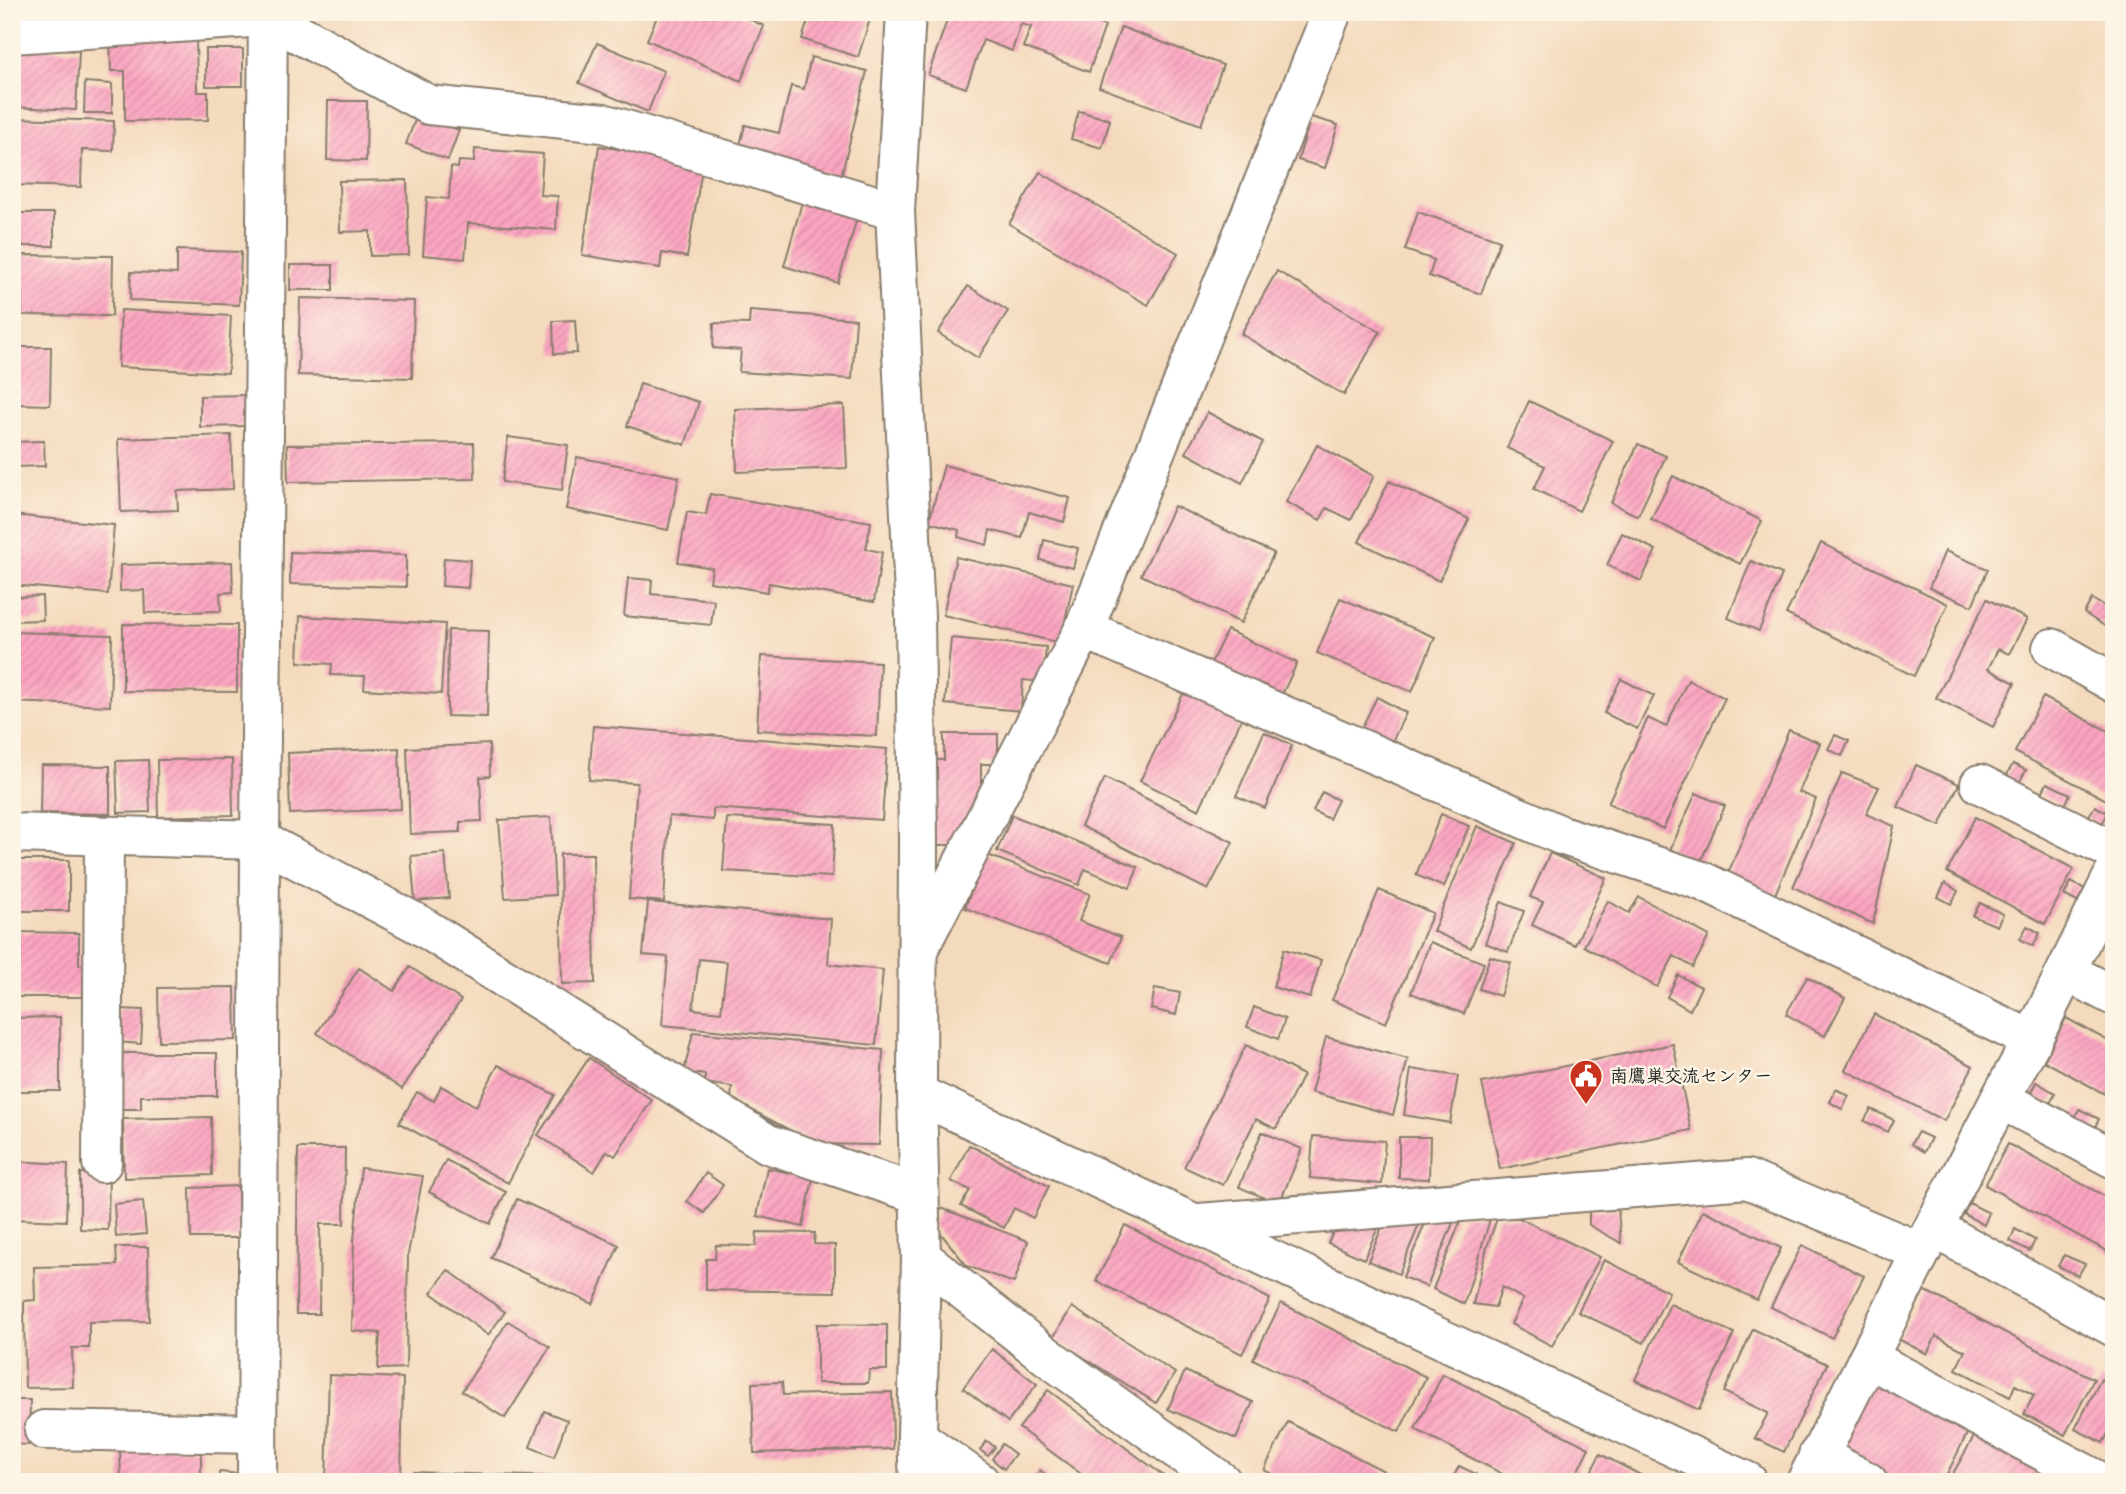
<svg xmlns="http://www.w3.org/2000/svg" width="2126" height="1494" viewBox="0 0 2126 1494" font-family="Pangolin,'Klee One',sans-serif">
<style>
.building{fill:url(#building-hatch);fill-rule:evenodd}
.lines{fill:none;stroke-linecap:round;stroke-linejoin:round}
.street-casing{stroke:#887b6c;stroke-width:42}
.secondary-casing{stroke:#887b6c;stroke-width:42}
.street{stroke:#fff;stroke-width:38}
.secondary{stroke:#fff;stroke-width:38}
.labels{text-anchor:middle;stroke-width:5;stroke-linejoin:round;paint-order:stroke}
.poi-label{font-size:18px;font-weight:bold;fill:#1c1c1c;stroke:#fcf5e5;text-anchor:start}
</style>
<defs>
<pattern id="building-hatch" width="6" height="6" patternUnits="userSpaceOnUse" patternTransform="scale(1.75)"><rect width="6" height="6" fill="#fca5c1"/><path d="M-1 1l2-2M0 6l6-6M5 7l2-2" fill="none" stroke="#d78da5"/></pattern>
</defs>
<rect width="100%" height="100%" fill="#fcf5e5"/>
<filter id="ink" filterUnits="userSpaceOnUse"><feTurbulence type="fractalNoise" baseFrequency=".0143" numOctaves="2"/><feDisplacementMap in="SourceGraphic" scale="14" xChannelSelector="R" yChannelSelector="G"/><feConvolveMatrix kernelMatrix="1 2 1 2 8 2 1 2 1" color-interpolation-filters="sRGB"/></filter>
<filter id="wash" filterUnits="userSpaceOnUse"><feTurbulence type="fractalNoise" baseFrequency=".00686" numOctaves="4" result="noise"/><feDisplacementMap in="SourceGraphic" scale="28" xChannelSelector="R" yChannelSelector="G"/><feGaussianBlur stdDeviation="1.57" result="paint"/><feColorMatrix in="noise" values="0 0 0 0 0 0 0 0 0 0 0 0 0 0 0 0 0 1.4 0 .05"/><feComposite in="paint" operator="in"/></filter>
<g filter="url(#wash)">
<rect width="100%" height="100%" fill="#f4dabd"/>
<g id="blocks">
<g class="building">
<polygon points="659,12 734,12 764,26 741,81 647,40"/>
<polygon points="811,12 872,13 858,57 802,39"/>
<polygon points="950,12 1066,12 1105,26 1089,72 1023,47 1031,27 1021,24 1012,51 983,40 966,88 928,75"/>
<polygon points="1121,27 1223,65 1201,125 1099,87"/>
<polygon points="196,35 197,92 208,92 208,120 125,121 125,71 111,71 110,36"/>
<polygon points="597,43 664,71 648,112 579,83"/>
<polygon points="12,47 79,51 76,110 12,107"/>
<rect x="206" y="49" width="37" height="37"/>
<polygon points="811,57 867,71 841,177 738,153 745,125 779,133 791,86 804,89"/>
<polygon points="85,82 112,84 112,113 84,113"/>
<polygon points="328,101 367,101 366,161 327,160"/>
<polygon points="1079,111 1110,120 1102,148 1071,139"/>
<polygon points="417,115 459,130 448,160 406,144"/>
<polygon points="1311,117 1338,125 1325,168 1298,160"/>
<polygon points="12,118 114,121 113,151 82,150 81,187 12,185"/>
<polygon points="599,146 703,163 687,257 662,253 660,268 582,255"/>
<polygon points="475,149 543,154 540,195 558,196 556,230 468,223 465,259 423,255 427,197 449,199 451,167 458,168 459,161 474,162"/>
<polygon points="1040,172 1178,253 1148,305 1009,224"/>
<polygon points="407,180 409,255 370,256 370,231 340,232 339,181"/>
<polygon points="803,199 858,215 838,283 784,266"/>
<polygon points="1418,212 1500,240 1481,294 1429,276 1434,260 1405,250"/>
<rect x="12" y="213" width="42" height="33"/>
<polygon points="177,250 241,252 239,305 130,300 131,272 177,274"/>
<polygon points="19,255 113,256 112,316 22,315 22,294 12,294 12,267 19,267"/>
<rect x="290" y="265" width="43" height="25"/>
<polygon points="1277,271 1380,332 1344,395 1241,334"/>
<polygon points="968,286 1008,311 978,358 938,333"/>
<polygon points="300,298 414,301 412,378 298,375"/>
<polygon points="121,310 231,316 228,373 118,367"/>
<polygon points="750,311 856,319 852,379 739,372 741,350 713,348 714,323 749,324"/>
<polygon points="575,320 577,353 554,354 553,321"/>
<polygon points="12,347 51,347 50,405 12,404"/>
<polygon points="640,384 699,402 685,445 627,426"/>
<polygon points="246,395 247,426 200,427 200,396"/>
<polygon points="1529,401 1613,441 1579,511 1534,489 1545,466 1507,448"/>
<polygon points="844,405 847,468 737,472 735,409"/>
<polygon points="1207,412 1263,442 1242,483 1186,453"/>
<polygon points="231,435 233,489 177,491 178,510 121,512 118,439"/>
<polygon points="508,437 568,445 562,490 502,482"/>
<polygon points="44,441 45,466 12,467 12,442"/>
<polygon points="474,443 475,479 288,482 287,445"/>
<polygon points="1638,444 1666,456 1638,516 1611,503"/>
<polygon points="1317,445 1374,476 1351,520 1327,508 1320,520 1286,502"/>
<polygon points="577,457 679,477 668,530 566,509"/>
<polygon points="944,465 1070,498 1064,522 1029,512 1022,538 990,530 987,545 958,537 959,530 929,522"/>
<polygon points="1673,476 1762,521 1740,564 1651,519"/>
<polygon points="1389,481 1469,519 1439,581 1359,542"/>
<polygon points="710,494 871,522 866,549 882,552 874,602 769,583 767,592 710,582 712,568 678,562 687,512 706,515"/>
<polygon points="1174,506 1274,553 1241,623 1141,575"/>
<polygon points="12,515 114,525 108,594 12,585"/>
<polygon points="1622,533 1656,550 1641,581 1607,565"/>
<polygon points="1044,540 1078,548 1073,568 1040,560"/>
<polygon points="1821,543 1948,604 1914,676 1786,614"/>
<polygon points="1945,551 1988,569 1972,606 1929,588"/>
<polygon points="290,552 406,555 406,587 290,584"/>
<polygon points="956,557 1073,584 1060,643 943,615"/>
<polygon points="444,558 470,560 468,588 442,586"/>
<polygon points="1751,561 1782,574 1759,631 1728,618"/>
<polygon points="232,562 233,592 220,593 221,611 145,613 144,590 120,591 120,565"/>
<polygon points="628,578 652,580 651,594 714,600 711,625 624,616"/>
<polygon points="42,596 43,620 12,621 12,597"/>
<polygon points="1340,598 1435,637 1412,692 1317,653"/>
<polygon points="1987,599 2027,619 2009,654 1998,649 1988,669 2015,683 1993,727 1936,698"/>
<polygon points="2092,599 2114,612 2114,632 2084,613"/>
<polygon points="300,616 445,624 441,694 364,689 365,676 331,675 332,664 298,662"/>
<polygon points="123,624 237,625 237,692 123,691"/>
<polygon points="448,630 489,631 487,717 447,716"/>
<polygon points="1227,630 1297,663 1279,701 1209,667"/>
<polygon points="12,632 112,635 110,706 12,702"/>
<polygon points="951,638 1046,647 1043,682 1023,680 1021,711 945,704"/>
<polygon points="761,656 880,662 877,736 757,730"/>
<polygon points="1621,679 1654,696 1637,729 1604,713"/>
<polygon points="1688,680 1725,698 1663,829 1608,803 1648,718 1666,727"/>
<polygon points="1185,690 1242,718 1199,810 1140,781"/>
<polygon points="1377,697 1406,713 1390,746 1360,731"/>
<polygon points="2043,697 2114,734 2114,804 2015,752"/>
<polygon points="593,726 887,749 882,820 713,808 713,820 669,816 664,902 629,899 637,783 589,780"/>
<polygon points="1789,730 1820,743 1799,792 1816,799 1773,899 1726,878"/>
<polygon points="1264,732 1292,745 1265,808 1236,796"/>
<polygon points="944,734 998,734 998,764 981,764 981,798 957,845 928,845 928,760 944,760"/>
<polygon points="1835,735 1849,741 1842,756 1828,749"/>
<polygon points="489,744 490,776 480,777 482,821 460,822 460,832 410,834 407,748"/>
<polygon points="399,748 401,809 290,814 288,753"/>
<polygon points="232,759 233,815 158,817 157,760"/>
<polygon points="148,760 150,812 118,813 116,761"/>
<polygon points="2013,764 2026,770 2019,783 2006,776"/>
<polygon points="41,765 110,766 110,814 40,813"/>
<polygon points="1916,765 1959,784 1940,826 1898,807"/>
<polygon points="1842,773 1879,787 1866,814 1894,826 1873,924 1793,887"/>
<polygon points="1105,778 1233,842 1208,890 1081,826"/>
<polygon points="2047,783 2070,794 2065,806 2041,795"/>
<polygon points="1322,792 1338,800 1329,819 1313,811"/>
<polygon points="1696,793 1725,806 1700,863 1670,850"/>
<polygon points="2095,806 2108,813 2101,826 2087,819"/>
<polygon points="1441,814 1469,826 1444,887 1416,875"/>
<polygon points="1012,815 1138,867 1130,888 1085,869 1079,885 997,851"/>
<polygon points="551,817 555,895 505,898 499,820"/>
<polygon points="1975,817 2074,869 2045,924 1947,872"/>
<polygon points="727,818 835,824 832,877 723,871"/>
<polygon points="1477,826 1516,843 1471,948 1433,931"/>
<polygon points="445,853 449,898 415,901 411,856"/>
<polygon points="1550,853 1606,878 1575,945 1532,925 1543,902 1530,897"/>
<polygon points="560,854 593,854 595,983 562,984"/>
<polygon points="985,854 1090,894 1079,921 1121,937 1111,963 965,908"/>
<rect x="12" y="860" width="57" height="51"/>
<polygon points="2071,882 2085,889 2077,902 2064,895"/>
<polygon points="1945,883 1958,891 1951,904 1938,897"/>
<polygon points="1379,890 1433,913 1386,1023 1332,1000"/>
<polygon points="1639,897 1709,936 1693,967 1674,956 1657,987 1584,946 1608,901 1629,913"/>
<path d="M 648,902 L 831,919 L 828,964 L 883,970 L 876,1045 L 662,1025 L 668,957 L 643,955 ZM 699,959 L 727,962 L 721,1012 L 693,1009 Z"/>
<polygon points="1501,902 1524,911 1508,952 1485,943"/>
<polygon points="1980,903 2003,914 1997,926 1973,916"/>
<polygon points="2027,926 2040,933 2033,946 2020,939"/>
<polygon points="12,932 79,933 79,965 90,965 90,997 12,997"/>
<polygon points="1430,942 1484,963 1464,1014 1411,993"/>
<polygon points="2114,942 2114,959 2107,955"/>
<polygon points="1284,949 1321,960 1310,998 1273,987"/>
<polygon points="1490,956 1511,963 1500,996 1479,989"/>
<polygon points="410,967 461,1000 402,1089 317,1033 359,968 394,991"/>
<polygon points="1678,975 1701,987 1690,1010 1667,997"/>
<polygon points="1807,977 1845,998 1825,1036 1786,1014"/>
<polygon points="235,987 236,1040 159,1041 158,988"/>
<polygon points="1155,988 1180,993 1176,1015 1151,1009"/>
<polygon points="1254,1007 1285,1019 1278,1039 1247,1027"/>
<polygon points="119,1009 143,1010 141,1044 117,1042"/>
<polygon points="1874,1014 1973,1066 1944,1121 1845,1070"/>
<polygon points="60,1017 60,1091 12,1091 12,1018"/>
<polygon points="2066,1018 2114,1044 2114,1099 2044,1061"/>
<polygon points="693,1032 883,1050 879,1145 816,1144 731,1099 732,1087 705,1083 705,1075 684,1072"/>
<polygon points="1326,1037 1408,1059 1393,1115 1311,1092"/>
<polygon points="1673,1044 1691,1130 1500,1169 1482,1083"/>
<polygon points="1246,1045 1303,1075 1276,1129 1256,1119 1223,1185 1184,1167"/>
<polygon points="117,1053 217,1053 217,1096 141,1096 141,1109 117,1109"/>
<polygon points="589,1058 652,1100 615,1156 607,1151 594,1172 538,1135"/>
<polygon points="498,1065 555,1095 508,1183 399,1123 417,1092 434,1101 441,1086 476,1106"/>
<polygon points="1411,1069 1458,1076 1450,1123 1404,1115"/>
<polygon points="2036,1082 2055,1093 2050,1104 2030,1094"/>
<polygon points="1836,1089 1849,1096 1842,1109 1830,1102"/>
<polygon points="1871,1109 1894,1120 1888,1132 1864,1121"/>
<polygon points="2079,1109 2099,1119 2093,1131 2073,1120"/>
<polygon points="211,1117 212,1175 124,1178 123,1119"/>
<polygon points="1262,1132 1302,1149 1279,1204 1239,1187"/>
<polygon points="1918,1132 1931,1138 1924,1152 1911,1144"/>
<polygon points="1313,1136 1385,1141 1382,1184 1310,1178"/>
<polygon points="1399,1137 1430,1137 1429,1179 1399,1178"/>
<polygon points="2008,1144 2114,1201 2114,1255 1985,1185"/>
<polygon points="969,1145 1049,1186 1033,1218 1014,1208 1004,1228 961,1206 970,1190 951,1181"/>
<polygon points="298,1148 345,1148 344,1224 320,1224 319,1314 296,1314"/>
<polygon points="446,1160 506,1192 490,1224 429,1192"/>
<polygon points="12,1161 68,1164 66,1221 12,1219"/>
<polygon points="361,1168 423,1176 408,1254 406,1368 378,1369 380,1333 352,1331 354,1240"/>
<polygon points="767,1168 813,1178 803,1227 757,1216"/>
<polygon points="80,1173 109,1174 108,1230 80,1229"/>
<polygon points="706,1173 723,1185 704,1213 687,1201"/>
<polygon points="238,1186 239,1238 191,1238 190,1188"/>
<polygon points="517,1199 619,1245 593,1304 491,1258"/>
<polygon points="143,1201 146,1234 116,1237 114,1204"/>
<polygon points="1969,1203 1989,1213 1984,1225 1964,1214"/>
<polygon points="941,1208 1028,1241 1014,1283 967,1266 934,1225"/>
<polygon points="1618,1210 1621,1243 1589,1225 1589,1211"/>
<polygon points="1703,1210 1781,1248 1757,1300 1678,1262"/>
<polygon points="1463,1215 1491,1216 1464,1304 1433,1289"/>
<polygon points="1498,1216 1519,1218 1600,1257 1552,1346 1511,1324 1523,1299 1502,1287 1495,1307 1473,1304 1487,1247"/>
<polygon points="1455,1218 1427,1287 1403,1277 1426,1221"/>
<polygon points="1421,1220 1399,1274 1368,1261 1384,1222"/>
<polygon points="1380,1223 1364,1259 1328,1243 1336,1226"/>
<polygon points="1125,1225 1270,1299 1242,1354 1096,1281"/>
<polygon points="2015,1229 2035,1240 2030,1251 2010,1241"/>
<polygon points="757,1232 815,1233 814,1244 835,1245 835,1292 706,1290 706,1259 715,1259 716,1245 756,1246"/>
<polygon points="1802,1245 1864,1276 1832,1338 1771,1307"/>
<polygon points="116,1247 148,1247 149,1321 89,1322 89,1348 72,1348 73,1387 25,1388 24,1301 35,1300 34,1267 117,1265"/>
<polygon points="2064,1255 2085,1264 2078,1276 2058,1266"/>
<polygon points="1604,1260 1669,1292 1644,1343 1578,1312"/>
<polygon points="448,1270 505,1312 488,1335 431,1293"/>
<polygon points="1924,1290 2094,1379 2065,1435 2024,1414 2034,1395 2015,1385 2010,1397 1956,1369 1965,1351 1936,1336 1927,1354 1898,1339"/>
<polygon points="1281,1303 1426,1377 1399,1432 1253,1359"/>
<polygon points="1670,1304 1734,1333 1699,1410 1635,1380"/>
<polygon points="1072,1307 1175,1373 1156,1403 1053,1338"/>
<polygon points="508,1321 550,1347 505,1418 462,1391"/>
<polygon points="817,1324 887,1325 887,1370 869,1370 868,1383 817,1383"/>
<polygon points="1753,1329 1827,1364 1784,1452 1755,1438 1768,1413 1724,1392"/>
<polygon points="992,1349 1037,1384 1008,1422 963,1388"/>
<polygon points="1185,1371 1253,1402 1236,1439 1168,1409"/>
<polygon points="12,1374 17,1375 17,1400 30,1400 29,1445 12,1444"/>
<polygon points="1443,1374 1589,1448 1572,1482 1518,1482 1415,1429"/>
<polygon points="329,1375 403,1378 401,1482 326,1482"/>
<polygon points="1868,1375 1970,1428 1943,1482 1887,1482 1837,1456"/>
<polygon points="2101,1379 2114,1386 2114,1426 2112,1426 2103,1443 2075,1429"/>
<polygon points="782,1382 783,1395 892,1392 893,1449 754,1453 752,1383"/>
<polygon points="1048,1390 1172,1482 1092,1482 1019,1428"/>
<polygon points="544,1411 567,1420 554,1457 530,1447"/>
<polygon points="1288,1422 1384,1471 1378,1482 1288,1482 1264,1470"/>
<polygon points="1976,1433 2042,1471 2036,1482 1948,1482"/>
<polygon points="987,1441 995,1447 988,1456 980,1450"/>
<polygon points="1002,1444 1015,1454 1004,1469 992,1459"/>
<polygon points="201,1448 201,1482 121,1482 120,1450"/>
<polygon points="1600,1454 1654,1482 1586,1482"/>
<polygon points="1459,1466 1476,1474 1472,1482 1451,1482"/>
<polygon points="1040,1470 1054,1482 1031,1482"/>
<polygon points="219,1472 239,1474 239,1482 219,1482"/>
<polygon points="414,1472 555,1477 555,1482 414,1482"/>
<polygon points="561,1477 578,1478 578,1482 561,1482"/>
</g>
</g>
</g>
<g filter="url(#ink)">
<use href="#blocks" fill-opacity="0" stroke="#887b6c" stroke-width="2"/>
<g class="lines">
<defs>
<g id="street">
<polyline points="12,34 268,17 429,105 603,123 895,211"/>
<polyline points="1084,629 1561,835 1702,881 2032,1040 2000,1099 1921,1252 1806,1482"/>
<polyline points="2052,648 2114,683"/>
<polyline points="1980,784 2114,851"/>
<polyline points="12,833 260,840 420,925 768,1144 918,1194"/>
<polyline points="917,952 1084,629 1332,12"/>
<polyline points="2067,972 2114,996"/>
<polyline points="2032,1040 2114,874"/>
<polyline points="917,1094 1748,1482"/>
<polyline points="2000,1099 2114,1159"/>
<polyline points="102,1163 104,836"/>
<polyline points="1199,1223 1747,1179 1921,1252"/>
<polyline points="1934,1228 2114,1327"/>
<polyline points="921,1257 1048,1357 1222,1482"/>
<polyline points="1868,1358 2101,1482"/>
<polyline points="44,1430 257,1434"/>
<polyline points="917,1437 980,1482"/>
<polyline points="1818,1455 1868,1482"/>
<polyline points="257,1482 260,840 268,17 270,12"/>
</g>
<polyline id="secondary" points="906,12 895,211 915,616 918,840 917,1094 921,1257 917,1437 919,1482"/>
</defs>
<use href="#street" class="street-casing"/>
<use href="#secondary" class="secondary-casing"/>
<use href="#street" class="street"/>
<use href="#secondary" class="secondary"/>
</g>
</g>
<defs>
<symbol id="civic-pin" viewBox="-11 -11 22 30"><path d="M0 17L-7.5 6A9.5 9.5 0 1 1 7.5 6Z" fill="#c8321e" stroke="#fcf5e5"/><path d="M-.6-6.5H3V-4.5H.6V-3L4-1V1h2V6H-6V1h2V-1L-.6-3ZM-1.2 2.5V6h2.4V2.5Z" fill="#fff"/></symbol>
</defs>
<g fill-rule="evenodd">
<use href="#civic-pin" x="1567" y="1057" width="38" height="52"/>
</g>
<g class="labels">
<g class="poi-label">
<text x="1610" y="1082">南鷹巣交流センター</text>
</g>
</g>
<rect width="2126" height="1494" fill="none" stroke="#fcf5e5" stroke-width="42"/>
</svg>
